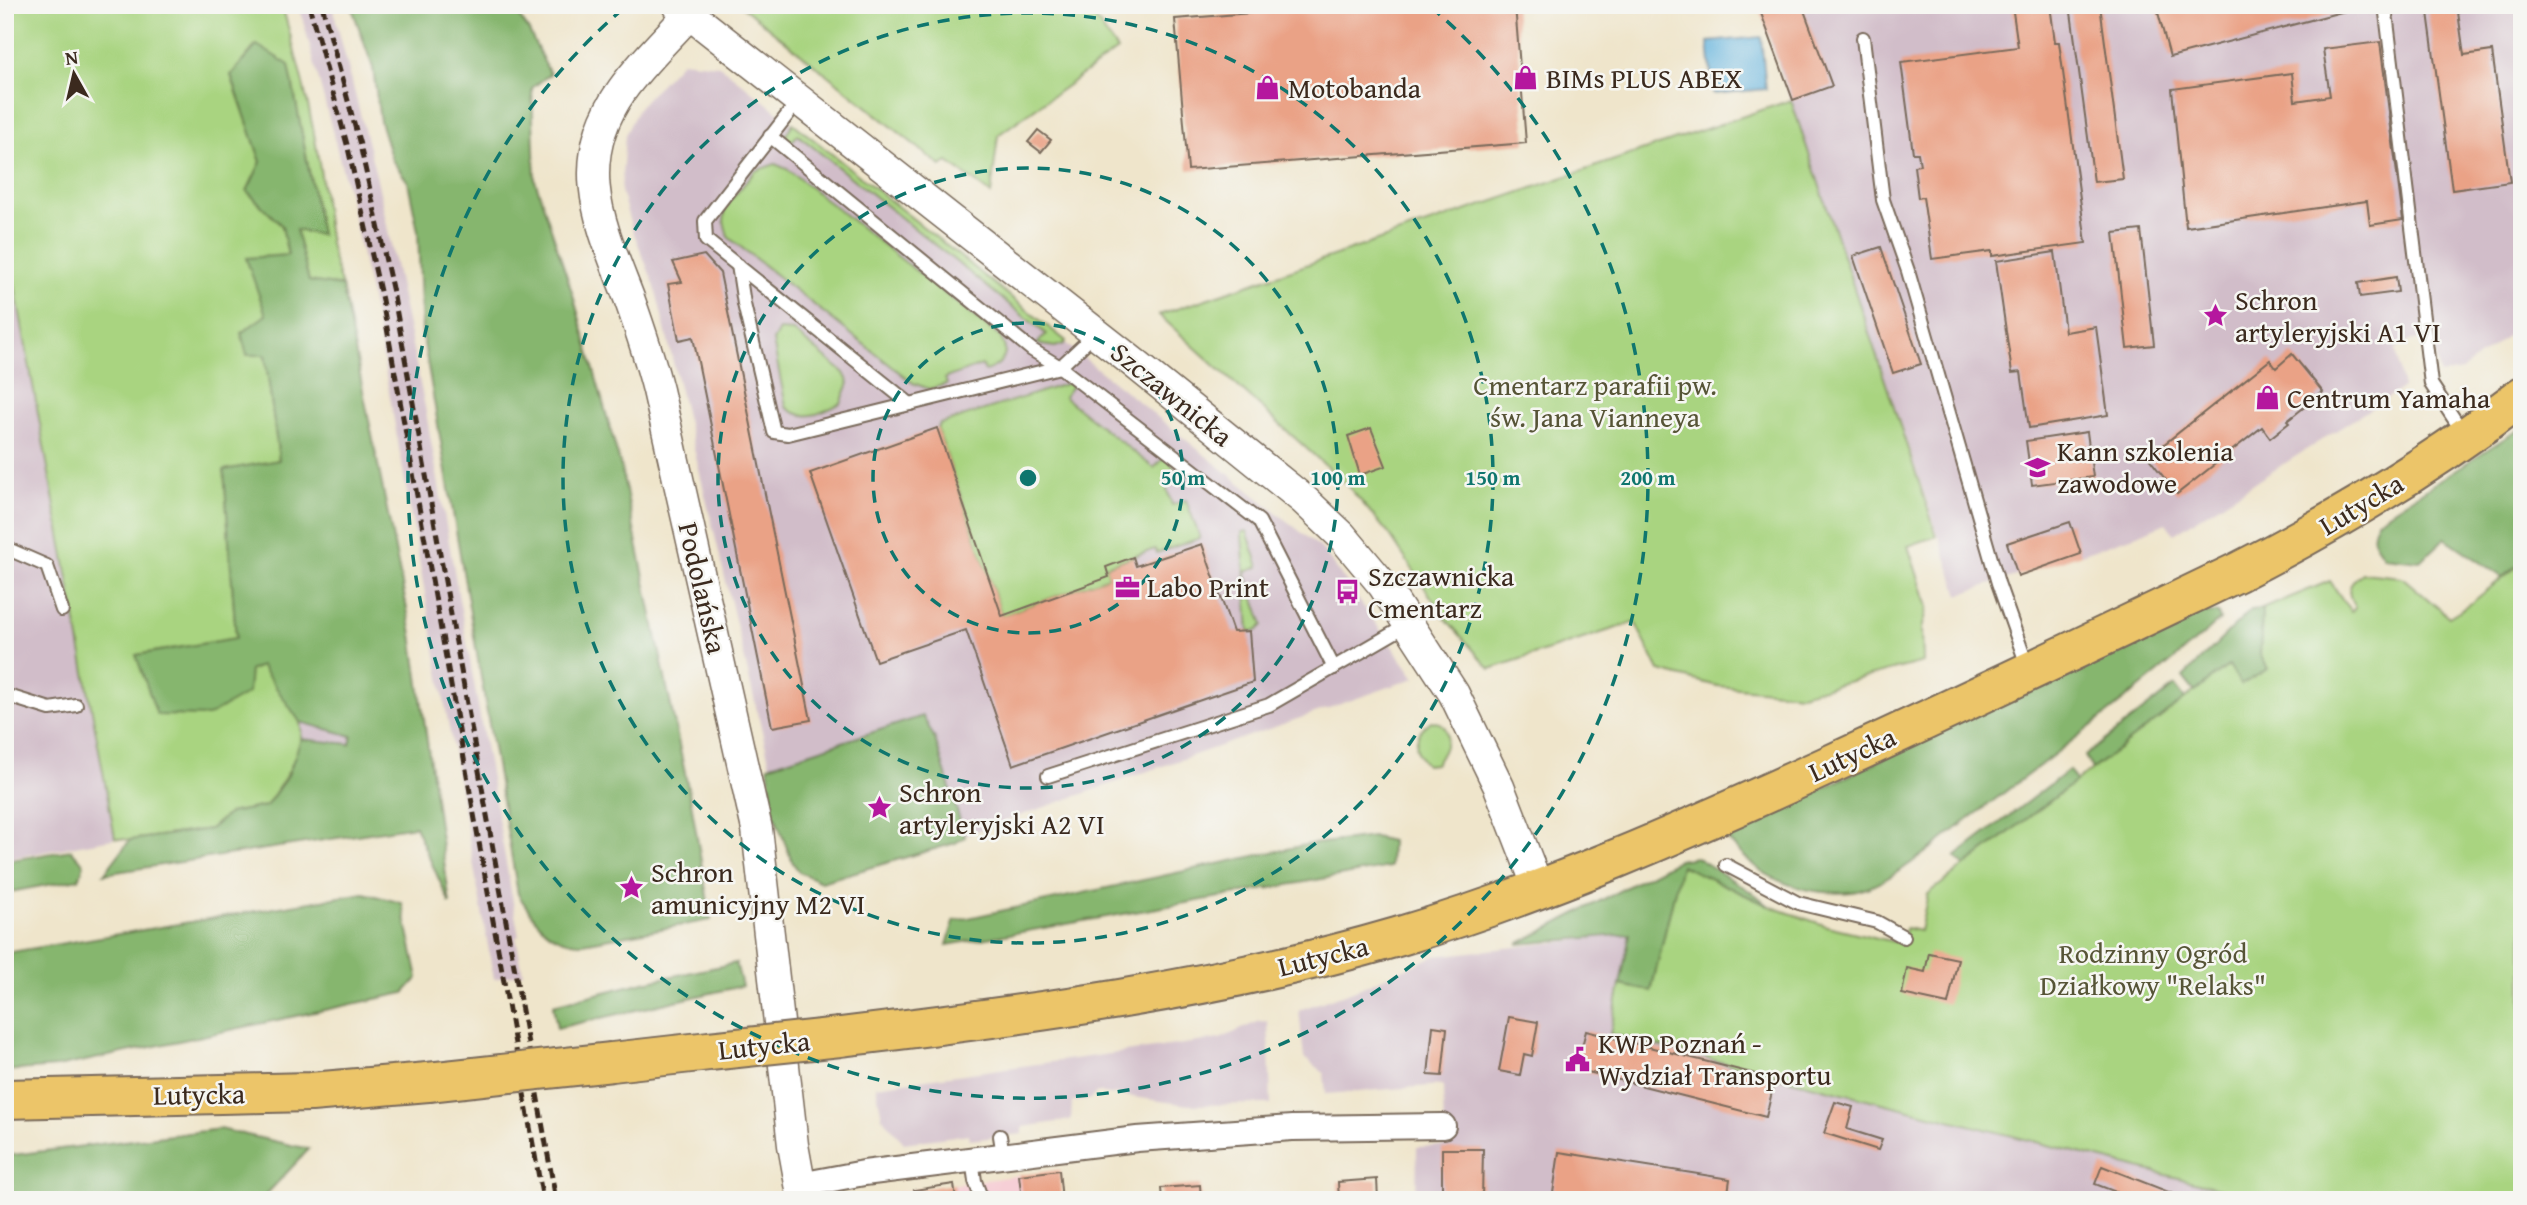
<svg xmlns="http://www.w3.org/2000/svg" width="2527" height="1205" viewBox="0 0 2527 1205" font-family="'Gentium Book Plus',serif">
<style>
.built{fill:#f6cfd6}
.industrial{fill:#d1bdc9}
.green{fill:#a9d480;stroke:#727f4f;stroke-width:2}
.forest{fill:#86b66e;stroke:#607046;stroke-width:2}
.water{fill:#62b2dd;stroke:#4e6e7e;stroke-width:2}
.building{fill:#eaa286}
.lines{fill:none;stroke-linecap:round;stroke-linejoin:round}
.service-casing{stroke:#7a6b5b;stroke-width:16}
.minor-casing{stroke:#7a6b5b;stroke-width:28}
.tertiary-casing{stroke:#7a6b5b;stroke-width:33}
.primary-casing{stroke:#7a6b5b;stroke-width:42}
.service{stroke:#fff;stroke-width:12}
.minor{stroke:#fff;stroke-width:24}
.tertiary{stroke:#fff;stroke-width:30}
.primary{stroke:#ecc569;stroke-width:38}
.rail{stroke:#3b2a1e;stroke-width:5;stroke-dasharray:10 5;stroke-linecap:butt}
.primary-bridge-casing{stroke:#7a6b5b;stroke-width:42;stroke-linecap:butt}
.primary-bridge{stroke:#ecc569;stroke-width:38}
.ring{fill:none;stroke:#0f766e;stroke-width:3.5;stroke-dasharray:12 9}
.labels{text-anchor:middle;stroke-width:5;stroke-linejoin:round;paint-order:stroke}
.poi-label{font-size:28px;fill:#3b2a1e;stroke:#f6f6f2;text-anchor:start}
.park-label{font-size:28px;fill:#565436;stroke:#f6f6f2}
.street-label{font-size:28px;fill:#3b2a1e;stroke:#f6f6f2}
.centre{fill:#0f766e;stroke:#f6f6f2;stroke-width:3.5}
.ring-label{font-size:21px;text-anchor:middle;font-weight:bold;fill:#0f766e;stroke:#f6f6f2;stroke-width:5;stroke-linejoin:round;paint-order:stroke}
</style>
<rect width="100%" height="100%" fill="#f6f6f2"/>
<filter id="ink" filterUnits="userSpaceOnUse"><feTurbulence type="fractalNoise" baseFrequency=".0143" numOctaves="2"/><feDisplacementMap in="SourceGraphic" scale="14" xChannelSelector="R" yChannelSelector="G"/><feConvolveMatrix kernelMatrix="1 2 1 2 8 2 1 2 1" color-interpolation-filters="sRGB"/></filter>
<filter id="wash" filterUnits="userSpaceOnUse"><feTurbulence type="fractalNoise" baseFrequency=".00686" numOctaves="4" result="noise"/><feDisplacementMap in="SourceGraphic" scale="28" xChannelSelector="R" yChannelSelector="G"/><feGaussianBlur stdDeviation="1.57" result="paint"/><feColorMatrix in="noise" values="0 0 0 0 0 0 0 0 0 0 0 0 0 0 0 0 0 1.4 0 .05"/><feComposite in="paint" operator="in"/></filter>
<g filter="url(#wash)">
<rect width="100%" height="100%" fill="#efe5cb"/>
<polygon class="built" points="1059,1170 1062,1200 893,1200 892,1193"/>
<g class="industrial">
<polygon points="299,5 332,5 378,183 425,407 519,936 516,937 523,973 494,979 377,325 347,187"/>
<polygon points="1758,5 2522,5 2522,324 2461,371 2439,375 2434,337 2408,341 2396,349 2403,388 2174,534 2166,523 2140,534 1959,595"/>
<polygon points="682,61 719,65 1322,549 1415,678 965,835 923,723 772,773 655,287 631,226 621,191 625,135 639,107"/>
<polygon points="226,190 371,791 5,859 5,230"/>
<polygon points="1631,934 1610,1034 2265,1200 1416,1200 1417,1147 1444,1146 1443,1085 1326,1094 1324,1073 1304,1058 1299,1010 1353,991 1435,956"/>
<polygon points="1268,1021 1271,1104 1188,1105 1097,1092 1089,1100 1072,1102 1071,1120 1023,1127 1023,1134 970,1140 969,1134 904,1143 882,1117 876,1086 1220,1039 1257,1022"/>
</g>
<g class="green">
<path d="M 5,5 L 282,5 C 297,59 312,113 320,169 C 326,208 327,249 342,286 L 309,282 L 295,229 L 321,234 L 289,65 L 256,45 L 231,75 L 261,162 L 247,191 L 282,226 L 288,256 L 266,315 L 265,354 L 279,460 L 224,470 L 236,638 L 136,655 L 250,670 L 261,666 C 271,681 292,705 299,720 C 310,745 280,786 266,806 L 229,813 L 210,829 L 130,840 L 115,838 L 5,231 Z"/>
<polygon points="740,5 1086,5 1117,50 998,135 991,194 948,162 941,166"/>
<polygon points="1791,100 1937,536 1908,546 1928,607 1922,629 1923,662 1801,694 1717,686 1659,671 1635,622 1490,669 1445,618 1389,534 1348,486 1159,315"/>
<polygon points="793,123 1066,341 1064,344 1055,347 1037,344 1046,334 798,135 788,145 785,137"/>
<path d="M 775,164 L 787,169 L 1000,337 C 1011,354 1003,365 985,371 L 982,365 L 945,378 L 947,384 L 929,389 L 913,383 L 728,237 L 724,222 L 725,211 L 730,201 L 755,171 Z"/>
<path d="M 779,330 L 793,331 L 844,373 L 849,383 L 841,403 C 822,413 804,423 786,407 L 773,341 Z"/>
<polygon points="1068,383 1072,386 1064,397 1154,468 1165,457 1172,464 1178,477 1165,483 1172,505 1186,500 1200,538 1157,553 1155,549 1106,566 1109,577 1002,616 937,428 940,424"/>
<polygon points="1247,531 1259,567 1245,572 1263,625 1257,631 1249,631 1242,535 1242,532"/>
<path d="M 2522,562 L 2522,1200 L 2404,1200 L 2383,1191 L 2378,1200 L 2265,1200 L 1610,1034 L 1620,985 L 1651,991 L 1681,864 L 1769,906 L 1827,926 L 1903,944 L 1906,928 L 1920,931 L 1928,894 L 2229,665 L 2267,667 L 2260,655 L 2262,609 L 2330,581 L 2351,612 L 2355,608 C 2346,591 2347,585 2362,573 L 2402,577 L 2449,617 L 2470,604 Z"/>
<path d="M 1431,721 C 1457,723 1446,750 1435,764 L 1426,765 C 1411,749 1414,734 1431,721 Z"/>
</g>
<g class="forest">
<path d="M 351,5 L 511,5 L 528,29 L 550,74 L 532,88 L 535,180 L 573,295 L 621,467 L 691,802 L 711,920 L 583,943 C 549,943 535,921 518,894 L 422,331 L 418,231 L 408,182 L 392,160 L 380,121 L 373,68 Z"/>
<polygon points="257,45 289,65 321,235 296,230 309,281 342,286 412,634 450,904 415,826 104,874 130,840 210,829 229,813 266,806 288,775 301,739 350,744 352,736 300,722 261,666 250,670 248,693 208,716 157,715 136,655 236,638 224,470 279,460 265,355 247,355 241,333 266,315 246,258 288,255 282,226 247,191 261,162 231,75"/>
<path d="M 2522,427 L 2522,562 L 2502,577 L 2445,538 L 2420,561 L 2384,557 C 2374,542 2367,538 2378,520 Z"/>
<polygon points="2262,609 2260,655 2268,669 2241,685 2229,665 2195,692 2183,677 2251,610"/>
<path d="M 2194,613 L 2218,613 L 2220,620 C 2140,691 2054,755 1969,819 C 1941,840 1886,888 1852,892 C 1821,895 1786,888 1760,870 C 1747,861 1736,848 1725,837 L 2078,662 Z"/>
<polygon points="2175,686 2185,699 2092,769 2085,756"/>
<polygon points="923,716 935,739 965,837 955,843 821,882 799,872 792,861 774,814 768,766"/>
<polygon points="2069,770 2076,781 1965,866 1955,857"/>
<polygon points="1374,837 1391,841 1390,867 947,945 954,921 1305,845"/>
<polygon points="71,850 84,864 79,879 5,893 5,861"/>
<polygon points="1696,857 1756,895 1769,906 1681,865 1651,991 1620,985 1630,934 1518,944 1678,860"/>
<polygon points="364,893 402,903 418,978 404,993 57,1067 5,1071 5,953"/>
<polygon points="736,963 742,986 557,1028 553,1005 644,982"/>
<polygon points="220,1129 309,1149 261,1200 5,1200 5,1156"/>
</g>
<polygon class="water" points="1761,37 1766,89 1713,94 1708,42"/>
<g id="blocks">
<g class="building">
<polygon points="1352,5 1515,5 1526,143 1188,170 1175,19"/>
<polygon points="1758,5 1802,5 1832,86 1793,100"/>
<polygon points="2012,5 2050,5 2055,42 2059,42 2086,243 1992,256 1992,251 1932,259 1923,197 1918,198 1914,166 1920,165 1918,153 1913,153 1901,62 2018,47"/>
<polygon points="2070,5 2100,5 2123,179 2094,182"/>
<polygon points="2156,5 2348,5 2349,10 2170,57"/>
<polygon points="2427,5 2457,5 2464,55 2492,51 2510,182 2452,190"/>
<polygon points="2380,42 2403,220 2370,225 2367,201 2186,227 2172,89 2292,73 2295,101 2330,96 2323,49"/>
<polygon points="1038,130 1051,140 1041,152 1028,142"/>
<polygon points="2141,230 2154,345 2127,348 2114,233"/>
<polygon points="1881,247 1921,364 1893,373 1853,256"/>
<polygon points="2055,252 2065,332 2096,327 2108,415 2029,428 2021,372 2012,373 1996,261"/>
<polygon points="704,255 720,273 811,720 772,727 693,337 679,340 668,284 682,282 673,262"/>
<polygon points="2396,277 2398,292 2360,297 2358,283"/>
<polygon points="2292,354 2323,392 2287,421 2289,423 2270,438 2262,427 2177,494 2148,457 2270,360 2276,368"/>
<polygon points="937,428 1002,616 1109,577 1106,567 1133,557 1136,566 1202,544 1233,632 1249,631 1253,682 1013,765 966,630 876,661 810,473"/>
<polygon points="1371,428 1386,466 1360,475 1348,436"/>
<polygon points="2087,432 2093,477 2032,485 2026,441"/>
<polygon points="2070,522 2081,554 2018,576 2007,543"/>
<polygon points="1929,953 1958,959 1948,1004 1902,994 1907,968 1925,972"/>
<polygon points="1509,1017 1538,1022 1532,1056 1524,1054 1520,1075 1499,1071"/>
<polygon points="1433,1026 1447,1028 1442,1076 1428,1075"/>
<polygon points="1586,1031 1775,1079 1766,1117 1576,1069"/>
<polygon points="1835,1102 1853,1107 1847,1129 1882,1140 1878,1150 1824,1133"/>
<polygon points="1442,1149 1483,1149 1482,1200 1442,1200"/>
<polygon points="1559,1152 1730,1179 1727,1200 1552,1200"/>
<polygon points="2102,1166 2174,1194 2172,1200 2116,1200 2119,1193 2095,1184"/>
<polygon points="1059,1170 1062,1200 1022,1200 1019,1175"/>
<polygon points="1377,1179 1378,1200 1339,1200 1338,1182"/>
<polygon points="954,1184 956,1200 915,1200 914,1190"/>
<polygon points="1200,1185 1201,1200 1162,1200 1161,1188"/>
</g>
</g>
</g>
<g filter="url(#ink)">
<use href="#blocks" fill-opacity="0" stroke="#7a6b5b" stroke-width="2"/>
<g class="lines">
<defs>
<g id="service">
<polyline points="2385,5 2431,384 2464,434"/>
<polyline points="1863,38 1883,200 1908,271 1998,583 2028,668"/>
<polyline points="799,100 705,221 706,240 910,404 1060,367 1095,334"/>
<polyline points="770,136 1032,350 1060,367 1259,521 1334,668"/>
<polyline points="738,265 744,304 774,432 788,434 910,404"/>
<polyline points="5,544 8,549 47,566 62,610"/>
<polyline points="5,695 50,709 76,705"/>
<polyline points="1048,776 1269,705 1409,624"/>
<polyline points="1726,865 1798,903 1877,922 1904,937"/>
<polyline points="1000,1136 1003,1155"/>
<polyline points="972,1159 975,1181 982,1200"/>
</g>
<polyline id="minor" points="800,1185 864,1173 1137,1139 1292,1128 1443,1126"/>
<g id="tertiary">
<polyline points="678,5 1134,363 1304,500 1342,536 1383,585 1454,694 1499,787 1539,890"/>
<path d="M 689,14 C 667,39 641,63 622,90 C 570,164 601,225 629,298 C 640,329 650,359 658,390 L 757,829 L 793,1145 L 803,1200"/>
</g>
<g id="primary">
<path d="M 840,1037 C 1028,1015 1216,990 1397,937 C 1546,893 1687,830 1827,766 C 1965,703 2102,637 2238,572 C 2338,521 2433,464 2522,396"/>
<polyline points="612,1062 709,1051"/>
<polyline points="5,1099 311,1092 428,1082"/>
</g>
</defs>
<use href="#service" class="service-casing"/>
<use href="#minor" class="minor-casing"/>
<use href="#tertiary" class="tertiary-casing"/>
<use href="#primary" class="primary-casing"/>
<use href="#service" class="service"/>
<use href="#minor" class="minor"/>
<use href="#tertiary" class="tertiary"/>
<use href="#primary" class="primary"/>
<g class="rail">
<polyline points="309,5 348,148 382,300 543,1200"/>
<polyline points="322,5 360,145 394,297 556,1200"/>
</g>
<defs>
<g id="primary-bridge">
<polyline points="709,1051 840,1037"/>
<polyline points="428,1082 612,1062"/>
</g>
</defs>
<use href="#primary-bridge" class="primary-bridge-casing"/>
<use href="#primary-bridge" class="primary-bridge"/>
</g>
</g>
<g class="ring">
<circle cx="1028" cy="478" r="155"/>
<circle cx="1028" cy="478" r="310"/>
<circle cx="1028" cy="478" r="465"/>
<path d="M1431 7A620 620 0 1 1 625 7"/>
</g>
<defs>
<symbol id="shop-bare" viewBox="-9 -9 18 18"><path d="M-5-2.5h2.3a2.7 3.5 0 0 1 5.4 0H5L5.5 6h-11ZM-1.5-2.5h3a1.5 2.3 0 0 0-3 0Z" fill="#b5179e" stroke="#f6f6f2" stroke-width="2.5" paint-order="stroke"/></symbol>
<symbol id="sight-bare" viewBox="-9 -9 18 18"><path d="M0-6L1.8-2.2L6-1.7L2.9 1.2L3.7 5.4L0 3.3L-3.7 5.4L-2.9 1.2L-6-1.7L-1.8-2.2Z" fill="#b5179e" stroke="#f6f6f2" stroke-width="2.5" paint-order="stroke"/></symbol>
<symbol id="school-bare" viewBox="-9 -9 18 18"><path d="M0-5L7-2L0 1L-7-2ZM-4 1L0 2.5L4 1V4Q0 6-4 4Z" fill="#b5179e" stroke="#f6f6f2" stroke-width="2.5" paint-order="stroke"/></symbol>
<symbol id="office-bare" viewBox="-9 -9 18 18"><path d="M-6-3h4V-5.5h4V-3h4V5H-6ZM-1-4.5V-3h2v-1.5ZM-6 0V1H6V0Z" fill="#b5179e" stroke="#f6f6f2" stroke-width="2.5" paint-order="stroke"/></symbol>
<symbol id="bus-bare" viewBox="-9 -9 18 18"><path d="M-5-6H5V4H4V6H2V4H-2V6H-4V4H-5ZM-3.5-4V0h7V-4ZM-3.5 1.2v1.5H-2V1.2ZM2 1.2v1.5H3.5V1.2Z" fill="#b5179e" stroke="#f6f6f2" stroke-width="2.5" paint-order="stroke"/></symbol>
<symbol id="civic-bare" viewBox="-9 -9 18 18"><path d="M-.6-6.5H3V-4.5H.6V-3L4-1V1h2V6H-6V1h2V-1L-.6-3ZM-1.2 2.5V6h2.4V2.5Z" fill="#b5179e" stroke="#f6f6f2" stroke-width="2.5" paint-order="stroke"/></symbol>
</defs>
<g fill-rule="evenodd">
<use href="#shop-bare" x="1508" y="60" width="35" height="35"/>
<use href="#shop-bare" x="1250" y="70" width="35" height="35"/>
<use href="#sight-bare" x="2198" y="298" width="35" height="35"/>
<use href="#shop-bare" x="2250" y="380" width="35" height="35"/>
<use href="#school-bare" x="2020" y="450" width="35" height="35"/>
<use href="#office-bare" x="1110" y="570" width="35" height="35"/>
<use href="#bus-bare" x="1330" y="574" width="35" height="35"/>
<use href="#sight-bare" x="862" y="790" width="35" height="35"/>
<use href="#sight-bare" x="614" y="870" width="35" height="35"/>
<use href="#civic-bare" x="1560" y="1042" width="35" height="35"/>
</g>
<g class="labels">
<g class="poi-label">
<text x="1546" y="88">BIMs PLUS ABEX</text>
<text x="1288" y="98">Motobanda</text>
<text x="2235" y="310">Schron<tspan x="2235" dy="32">artyleryjski A1 VI</tspan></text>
<text x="2287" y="408">Centrum Yamaha</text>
<text x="2057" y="461">Kann szkolenia<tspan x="2057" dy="32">zawodowe</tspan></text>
<text x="1368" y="586">Szczawnicka<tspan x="1368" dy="32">Cmentarz</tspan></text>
<text x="1147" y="597">Labo Print</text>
<text x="899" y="802">Schron<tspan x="899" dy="32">artyleryjski A2 VI</tspan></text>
<text x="651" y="882">Schron<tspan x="651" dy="32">amunicyjny M2 VI</tspan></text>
<text x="1598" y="1053">KWP Poznań -<tspan x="1598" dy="32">Wydział Transportu</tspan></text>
</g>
<g class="park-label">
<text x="1595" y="395">Cmentarz parafii pw.<tspan x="1595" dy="32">św. Jana Vianneya</tspan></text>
<text x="2153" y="963">Rodzinny Ogród<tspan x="2153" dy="32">Działkowy "Relaks"</tspan></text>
</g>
<g class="street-label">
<text transform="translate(1172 394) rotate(39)" y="10">Szczawnicka</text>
<text transform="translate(2361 504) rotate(-31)" y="10">Lutycka</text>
<text transform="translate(703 588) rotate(77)" y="10">Podolańska</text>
<text transform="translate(1852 754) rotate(-25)" y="10">Lutycka</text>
<text transform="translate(1323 956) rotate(-14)" y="10">Lutycka</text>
<text transform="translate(764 1045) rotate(-6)" y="10">Lutycka</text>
<text transform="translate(199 1094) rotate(-1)" y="10">Lutycka</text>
</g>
</g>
<circle cx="1028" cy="478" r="10" class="centre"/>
<g class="ring-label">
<text x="1183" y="485">50 m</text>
<text x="1338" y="485">100 m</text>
<text x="1493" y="485">150 m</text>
<text x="1648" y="485">200 m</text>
</g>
<rect width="2527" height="1205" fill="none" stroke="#f6f6f2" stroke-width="28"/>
<g transform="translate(74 74) rotate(352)" stroke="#f6f6f2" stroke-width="5" paint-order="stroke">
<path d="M0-5L12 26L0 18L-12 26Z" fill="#3b2a1e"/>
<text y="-10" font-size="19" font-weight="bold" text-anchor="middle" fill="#3b2a1e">N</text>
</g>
</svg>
